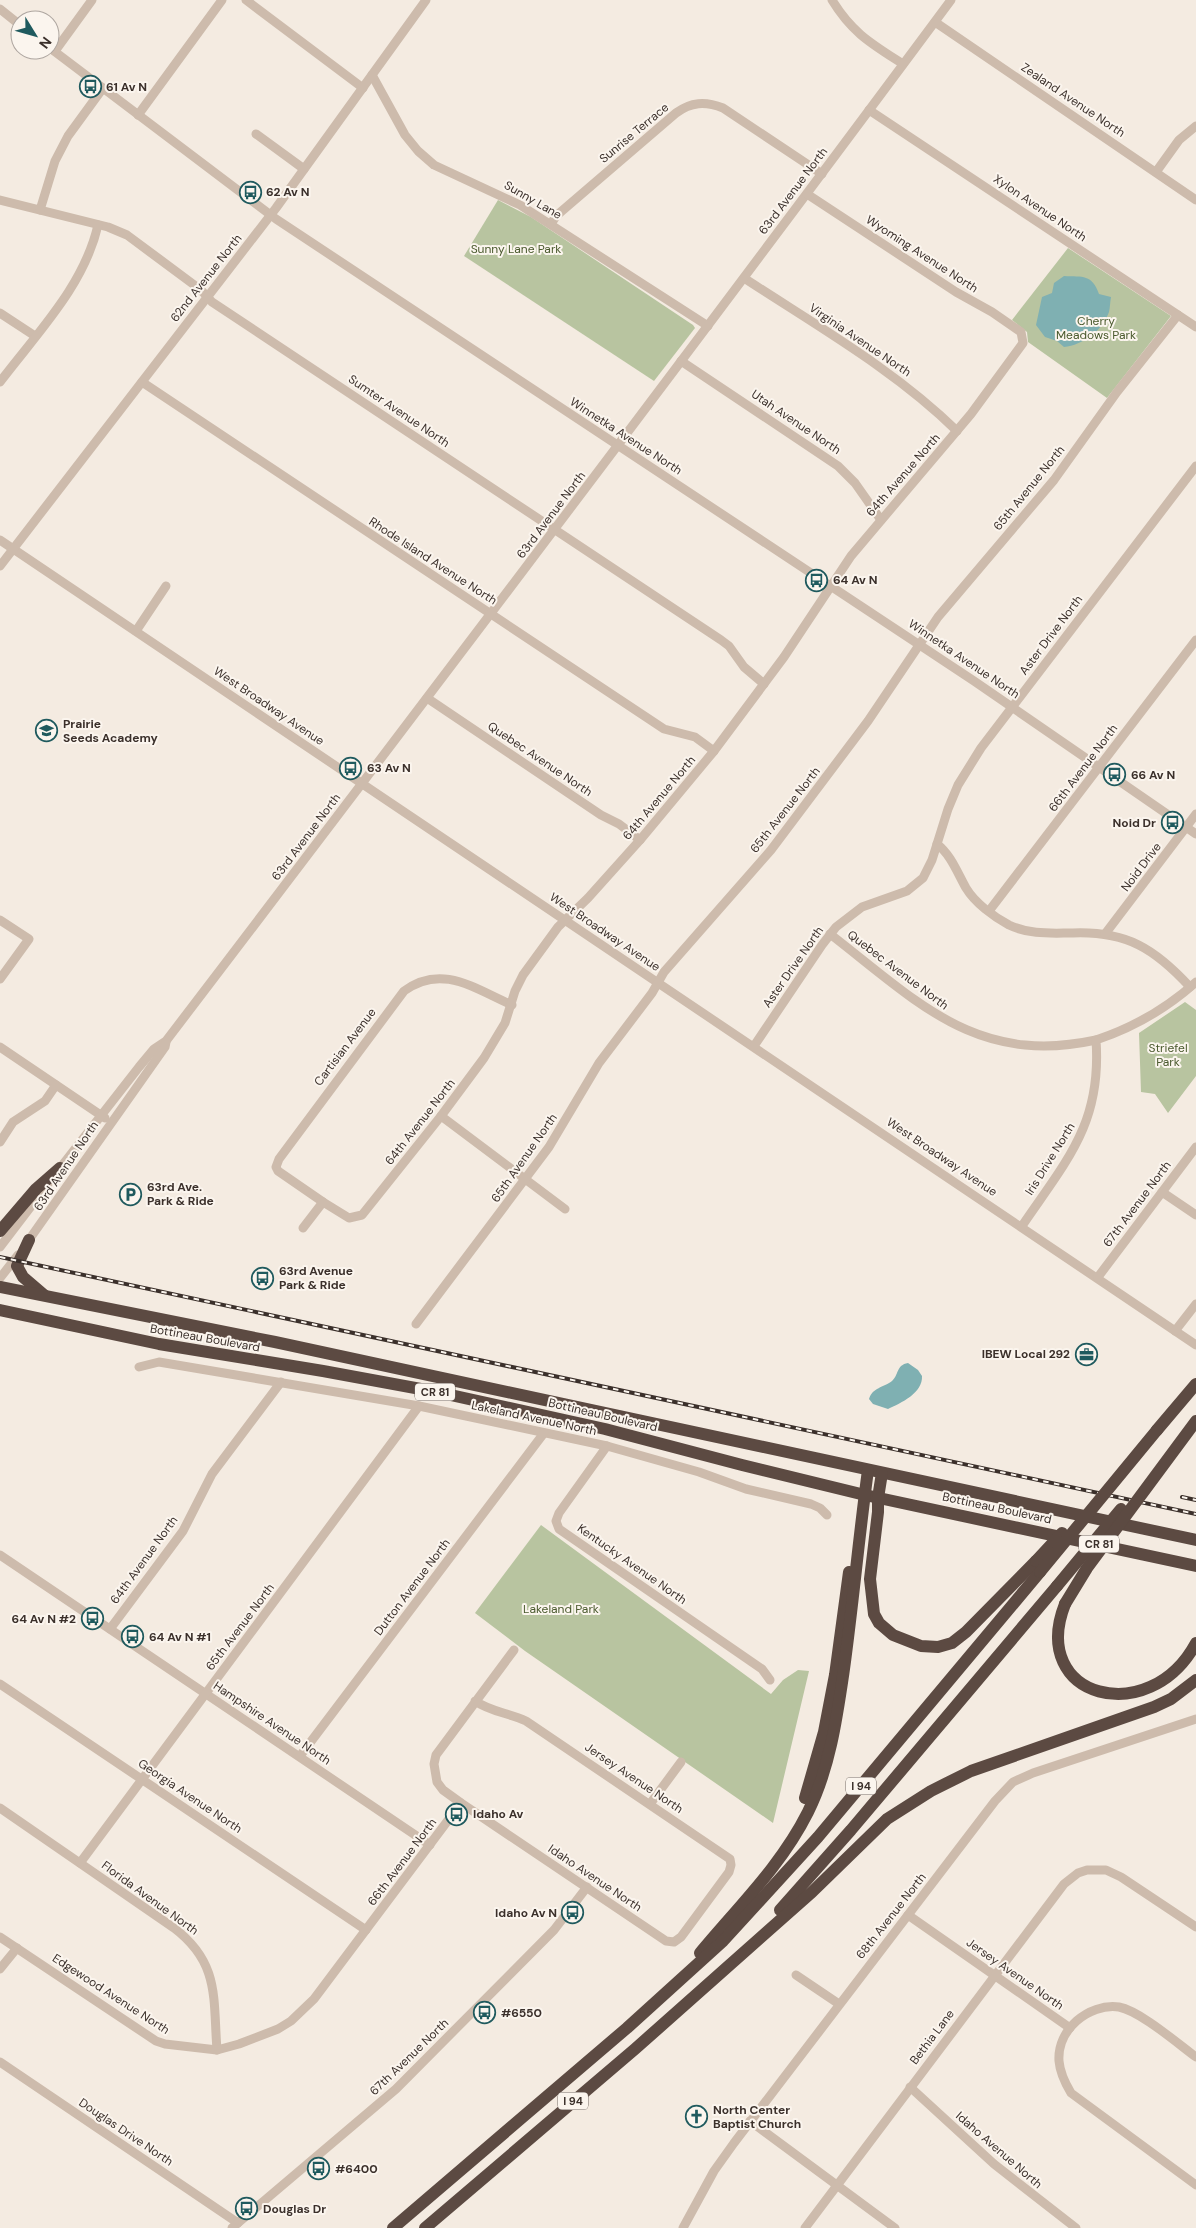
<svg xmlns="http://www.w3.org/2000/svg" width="1196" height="2228" viewBox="0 0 1196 2228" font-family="'DM Sans',sans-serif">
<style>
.green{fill:#b8c4a0}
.water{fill:#7fb0b2}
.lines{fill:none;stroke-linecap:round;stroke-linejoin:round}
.minor{stroke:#cdbbac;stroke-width:9}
.highway{stroke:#5c4a42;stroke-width:12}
.rail-casing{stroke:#3b302b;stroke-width:4}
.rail{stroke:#fbf5ee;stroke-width:2;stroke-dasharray:5.5;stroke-linecap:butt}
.highway-bridge{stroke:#5c4a42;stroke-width:12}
.labels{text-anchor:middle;stroke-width:4;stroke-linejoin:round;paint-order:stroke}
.shield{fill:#fbf5ee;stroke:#756b66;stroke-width:1}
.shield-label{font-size:11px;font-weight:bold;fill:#3b302b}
.poi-label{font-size:12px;font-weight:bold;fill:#3b302b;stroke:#fbf5ee;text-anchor:start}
.street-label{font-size:12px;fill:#3b302b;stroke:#fbf5ee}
.park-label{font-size:12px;fill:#4a5a2e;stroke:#fbf5ee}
</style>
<rect width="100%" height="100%" fill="#f4ebe1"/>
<g class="green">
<polygon points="498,200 531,217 693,325 695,328 654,381 464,256"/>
<polygon points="1068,248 1171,316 1107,398 1028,342 1027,332 1012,320"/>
<polygon points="1185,1002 1196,1010 1196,1076 1168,1113 1155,1094 1141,1092 1139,1033"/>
<polygon points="541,1525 771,1694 783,1680 798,1670 809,1671 773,1823 525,1651 475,1613"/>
</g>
<g class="water">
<path d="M 1064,276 C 1083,277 1092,274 1099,294 L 1111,297 C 1110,302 1110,308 1109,312 C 1102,331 1083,345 1064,347 L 1057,341 L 1045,337 L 1036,325 L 1042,297 L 1052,293 L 1054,283 Z"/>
<path d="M 908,1363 L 918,1370 L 922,1376 C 923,1393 901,1403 888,1409 L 873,1404 L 869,1399 C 873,1387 883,1388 892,1381 C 899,1375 896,1365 908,1363 Z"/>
</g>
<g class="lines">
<g class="minor">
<polyline points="246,0 363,88"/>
<path d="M 832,0 C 852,33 872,44 903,64"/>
<polyline points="0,9 20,25"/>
<polyline points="935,22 1196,200"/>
<polyline points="50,48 276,219 974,681 1196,834"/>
<polyline points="55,51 92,0"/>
<polyline points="372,75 405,135 418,151 434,165 520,205 708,326"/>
<polyline points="869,110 1196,327"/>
<polyline points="138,115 222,0"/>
<polyline points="256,134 304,169"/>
<polyline points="1156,172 1179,140 1196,126"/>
<polyline points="0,200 108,227 127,235 201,290 212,302 721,640 729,646 744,667 764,684"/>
<polyline points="40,210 55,161 68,136 103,88"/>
<path d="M 551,224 L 556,216 L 676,113 C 691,102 705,101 723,108 L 822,174"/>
<path d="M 744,278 C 817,326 895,370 957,431"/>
<polyline points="0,313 35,336"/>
<polyline points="681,361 838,466 855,483 881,520"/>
<path d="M 0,382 C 37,333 84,286 98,225"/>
<polyline points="142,382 664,729 695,737 714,751"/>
<polyline points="0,540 1196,1345"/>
<polyline points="0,566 276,208 426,0"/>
<polyline points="136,631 166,586"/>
<polyline points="427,698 601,815 619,824 640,840"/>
<path d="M 937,844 C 951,855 957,872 966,888 C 975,903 994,917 1009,925 C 1030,935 1051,933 1073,933 C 1127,931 1155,949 1190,987"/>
<polyline points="989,911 1196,640"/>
<polyline points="0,920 29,939 0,979"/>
<path d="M 830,934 C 918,1002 976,1066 1096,1040"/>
<polyline points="1105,934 1196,814"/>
<polyline points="754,1046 822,945 836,927 862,907 907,891 923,878 932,860 948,809 958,785 981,748 1196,466"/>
<polyline points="0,1047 105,1118"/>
<polyline points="441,1116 565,1209"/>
<polyline points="0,1142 13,1122 45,1101 56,1085"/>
<path d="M 57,1172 L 139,1067 L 154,1049 L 166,1041 C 429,696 692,349 951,0"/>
<polyline points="1162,1192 1196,1215"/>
<path d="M 323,1202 L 278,1171 L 276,1167 L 279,1159 L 404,991 C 442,963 475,989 512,1005"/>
<path d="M 1022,1226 C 1066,1161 1102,1124 1096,1040 C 1135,1027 1166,1009 1196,982"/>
<polyline points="303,1228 323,1202 349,1218 362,1215 441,1116 484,1058 505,1023 515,991 523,975 558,927 588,898 640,840 714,751 784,657 851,556 971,414 1023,343 1021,332 992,312 956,292 807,194"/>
<polyline points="26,1244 165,1047 166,1042"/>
<polyline points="0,1247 48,1184"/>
<polyline points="1098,1277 1196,1147"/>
<polyline points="0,1278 18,1255"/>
<polyline points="416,1324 549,1147 599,1063 652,993 664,972 771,850 868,721 938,617 1054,480 1117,392 1178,315"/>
<polyline points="1175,1331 1196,1304"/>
<polyline points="139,1367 159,1362 419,1406 607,1446 699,1472 746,1489 811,1504 820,1508 827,1515"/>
<polyline points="607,1446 559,1513 556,1521 559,1529 762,1669 770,1680"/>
<polyline points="0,1555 430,1845"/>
<polyline points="110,1629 183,1531 212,1474 281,1382"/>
<polyline points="0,1684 366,1930"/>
<path d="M 475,1701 C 491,1712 509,1713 526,1721 L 730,1859 L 731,1865 L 729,1872 L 681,1937 L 674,1942 L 666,1941 L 461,1803 L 443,1790 L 437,1782 L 434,1764 L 436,1755 L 514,1650"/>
<polyline points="300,1756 544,1433"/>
<polyline points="650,1804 681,1762"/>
<path d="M 0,1808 L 174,1928 C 220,1963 213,1998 217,2050"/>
<polyline points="80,1863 419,1406"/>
<polyline points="908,1915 1070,2028"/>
<polyline points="0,1937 156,2041 165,2044 217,2050 239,2044 278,2029 291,2021 314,1999 461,1803"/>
<polyline points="0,1969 17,1948"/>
<polyline points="796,1975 839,2004"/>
<path d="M 1196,2057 C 1177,2043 1140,2011 1119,2007 C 1088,2003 1057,2030 1059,2061 C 1060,2073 1065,2083 1071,2093 L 1196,2185"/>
<polyline points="0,2062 238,2223"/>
<polyline points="910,2087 994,2164 1076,2228"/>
<polyline points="750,2121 895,2228"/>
<polyline points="232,2228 396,2089 554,1930 587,1887"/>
<polyline points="683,2228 714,2171 734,2143 995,1801 1013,1782 1033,1773 1196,1719"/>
<polyline points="805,2228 1064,1884 1078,1873 1087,1870 1106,1870 1121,1877 1196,1927"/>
</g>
<g class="highway">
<polyline points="0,1231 36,1189 60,1168"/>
<polyline points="29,1240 17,1266 23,1277 44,1295"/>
<polyline points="0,1287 275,1342 1196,1540"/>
<polyline points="0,1310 159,1344 323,1371 437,1392 605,1429 742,1465 865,1495 1196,1566"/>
<polyline points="1157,1430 1196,1384"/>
<polyline points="882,1473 878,1498 878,1512 870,1579 874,1614 879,1623 893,1635 921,1646 938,1647 952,1643 966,1632 1036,1561"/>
<path d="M 1065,1604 C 1028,1698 1149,1730 1196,1643"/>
<polyline points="805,1798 824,1732 835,1675 849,1572"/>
<polyline points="780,1910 851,1830 1057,1586"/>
<path d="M 700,1953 C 738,1907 781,1866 808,1812 C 830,1768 837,1717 844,1669 C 853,1603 859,1536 868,1470"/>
<polyline points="393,2228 627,2028 723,1941 818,1837 1040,1572"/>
<polyline points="425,2228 635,2049 812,1892 887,1819 931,1791 971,1771 1154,1707 1171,1699 1196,1680"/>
</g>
<defs>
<g id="rail">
<polyline points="0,1257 1196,1514"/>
<polyline points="1182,1497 1196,1500"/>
</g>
</defs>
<use href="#rail" class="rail-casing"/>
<use href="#rail" class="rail"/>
<g class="highway-bridge">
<polyline points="1036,1561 1062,1533"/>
<polyline points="1040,1572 1157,1430"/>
<polyline points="1057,1586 1121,1509"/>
<polyline points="1065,1604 1087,1568 1196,1421"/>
</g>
</g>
<defs>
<symbol id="bus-ring" viewBox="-11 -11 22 22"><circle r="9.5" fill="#fbf5ee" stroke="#1f5a5e" stroke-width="1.5"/><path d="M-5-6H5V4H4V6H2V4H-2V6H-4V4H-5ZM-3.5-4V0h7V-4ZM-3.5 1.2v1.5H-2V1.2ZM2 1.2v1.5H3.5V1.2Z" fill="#1f5a5e"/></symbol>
<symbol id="school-ring" viewBox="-11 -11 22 22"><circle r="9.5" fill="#fbf5ee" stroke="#1f5a5e" stroke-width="1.5"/><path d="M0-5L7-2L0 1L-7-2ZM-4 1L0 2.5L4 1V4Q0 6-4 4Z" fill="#1f5a5e"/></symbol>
<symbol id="parking-ring" viewBox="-11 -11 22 22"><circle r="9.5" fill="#fbf5ee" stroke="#1f5a5e" stroke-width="1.5"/><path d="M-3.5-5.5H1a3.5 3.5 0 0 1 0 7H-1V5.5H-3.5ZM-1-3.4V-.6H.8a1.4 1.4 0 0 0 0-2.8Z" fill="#1f5a5e"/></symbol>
<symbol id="office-ring" viewBox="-11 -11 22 22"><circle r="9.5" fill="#fbf5ee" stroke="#1f5a5e" stroke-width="1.5"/><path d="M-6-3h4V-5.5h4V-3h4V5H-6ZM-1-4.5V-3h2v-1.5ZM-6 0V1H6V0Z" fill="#1f5a5e"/></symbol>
<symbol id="church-ring" viewBox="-11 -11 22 22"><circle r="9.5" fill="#fbf5ee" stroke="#1f5a5e" stroke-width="1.5"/><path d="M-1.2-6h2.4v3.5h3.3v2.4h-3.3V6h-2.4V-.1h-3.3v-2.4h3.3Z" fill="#1f5a5e"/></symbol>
</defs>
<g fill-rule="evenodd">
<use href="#bus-ring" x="78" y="74" width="25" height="25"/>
<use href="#bus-ring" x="238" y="180" width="25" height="25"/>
<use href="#bus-ring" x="804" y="568" width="25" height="25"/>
<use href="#school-ring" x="34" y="718" width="25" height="25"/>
<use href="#bus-ring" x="338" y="756" width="25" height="25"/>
<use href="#bus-ring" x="1102" y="762" width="25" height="25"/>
<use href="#bus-ring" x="1160" y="810" width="25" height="25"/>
<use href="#parking-ring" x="118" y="1182" width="25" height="25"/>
<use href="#bus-ring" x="250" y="1266" width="25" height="25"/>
<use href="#office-ring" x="1074" y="1342" width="25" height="25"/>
<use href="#bus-ring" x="80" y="1606" width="25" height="25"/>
<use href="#bus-ring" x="120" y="1624" width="25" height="25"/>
<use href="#bus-ring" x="444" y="1802" width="25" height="25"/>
<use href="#bus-ring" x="560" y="1900" width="25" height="25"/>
<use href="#bus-ring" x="472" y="2000" width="25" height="25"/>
<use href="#church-ring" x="684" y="2104" width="25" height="25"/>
<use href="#bus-ring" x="306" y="2156" width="25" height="25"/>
<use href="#bus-ring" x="234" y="2196" width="25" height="25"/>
</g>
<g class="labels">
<g class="shield">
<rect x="415" y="1383.5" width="40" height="17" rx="4"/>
<rect x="1079" y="1535.5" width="40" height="17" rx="4"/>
<rect x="846" y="1777.5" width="30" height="17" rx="4"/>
<rect x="558" y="2092.5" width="30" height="17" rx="4"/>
</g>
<g class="shield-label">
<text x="435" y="1396">CR 81</text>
<text x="1099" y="1548">CR 81</text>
<text x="861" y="1790">I 94</text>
<text x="573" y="2105">I 94</text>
</g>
<g class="poi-label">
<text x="106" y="91">61 Av N</text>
<text x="266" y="196">62 Av N</text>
<text x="833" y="584">64 Av N</text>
<text x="63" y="728">Prairie<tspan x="63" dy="14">Seeds Academy</tspan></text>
<text x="367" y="772">63 Av N</text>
<text x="1131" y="779">66 Av N</text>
<text x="1156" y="827" text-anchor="end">Noid Dr</text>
<text x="147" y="1191">63rd Ave.<tspan x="147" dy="14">Park &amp; Ride</tspan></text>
<text x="279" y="1275">63rd Avenue<tspan x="279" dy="14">Park &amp; Ride</tspan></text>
<text x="1070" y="1358" text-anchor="end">IBEW Local 292</text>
<text x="76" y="1623" text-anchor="end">64 Av N #2</text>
<text x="149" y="1641">64 Av N #1</text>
<text x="473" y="1818">Idaho Av</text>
<text x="557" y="1917" text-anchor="end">Idaho Av N</text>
<text x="501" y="2017">#6550</text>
<text x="713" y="2114">North Center<tspan x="713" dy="14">Baptist Church</tspan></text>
<text x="335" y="2173">#6400</text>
<text x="263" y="2213">Douglas Dr</text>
</g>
<g class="street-label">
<text transform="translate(1073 100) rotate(34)" y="4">Zealand Avenue North</text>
<text transform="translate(634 133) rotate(-40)" y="4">Sunrise Terrace</text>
<text transform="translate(793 191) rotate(-53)" y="4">63rd Avenue North</text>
<text transform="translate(533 200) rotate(30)" y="4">Sunny Lane</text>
<text transform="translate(1040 208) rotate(34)" y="4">Xylon Avenue North</text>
<text transform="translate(922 254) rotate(33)" y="4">Wyoming Avenue North</text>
<text transform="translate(206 278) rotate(-52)" y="4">62nd Avenue North</text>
<text transform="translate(860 340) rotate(34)" y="4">Virginia Avenue North</text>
<text transform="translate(399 411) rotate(34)" y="4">Sumter Avenue North</text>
<text transform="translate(796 422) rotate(34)" y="4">Utah Avenue North</text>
<text transform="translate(626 436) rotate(33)" y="4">Winnetka Avenue North</text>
<text transform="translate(903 475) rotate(-49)" y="4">64th Avenue North</text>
<text transform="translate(1029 488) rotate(-51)" y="4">65th Avenue North</text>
<text transform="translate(551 515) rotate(-53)" y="4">63rd Avenue North</text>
<text transform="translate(433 561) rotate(33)" y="4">Rhode Island Avenue North</text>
<text transform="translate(1051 635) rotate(-53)" y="4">Aster Drive North</text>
<text transform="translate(964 659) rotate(34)" y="4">Winnetka Avenue North</text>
<text transform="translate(269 706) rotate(34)" y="4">West Broadway Avenue</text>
<text transform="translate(540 759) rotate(34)" y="4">Quebec Avenue North</text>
<text transform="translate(1083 768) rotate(-53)" y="4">66th Avenue North</text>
<text transform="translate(659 798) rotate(-50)" y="4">64th Avenue North</text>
<text transform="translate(785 810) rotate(-52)" y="4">65th Avenue North</text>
<text transform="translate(306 837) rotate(-53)" y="4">63rd Avenue North</text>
<text transform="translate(1141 867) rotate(-53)" y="4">Noid Drive</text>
<text transform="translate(605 932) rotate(34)" y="4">West Broadway Avenue</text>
<text transform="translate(793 967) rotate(-55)" y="4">Aster Drive North</text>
<text transform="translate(898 970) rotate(37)" y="4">Quebec Avenue North</text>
<text transform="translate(345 1047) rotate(-53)" y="4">Cartisian Avenue</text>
<text transform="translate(420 1122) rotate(-52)" y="4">64th Avenue North</text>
<text transform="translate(942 1157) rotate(34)" y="4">West Broadway Avenue</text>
<text transform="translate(524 1158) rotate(-55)" y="4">65th Avenue North</text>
<text transform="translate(1050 1159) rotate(-58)" y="4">Iris Drive North</text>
<text transform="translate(66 1166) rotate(-56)" y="4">63rd Avenue North</text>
<text transform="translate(1137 1204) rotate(-53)" y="4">67th Avenue North</text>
<text transform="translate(205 1338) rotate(10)" y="4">Bottineau Boulevard</text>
<text transform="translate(603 1415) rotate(13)" y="4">Bottineau Boulevard</text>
<text transform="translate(534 1418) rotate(12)" y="4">Lakeland Avenue North</text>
<text transform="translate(997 1508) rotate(12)" y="4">Bottineau Boulevard</text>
<text transform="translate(144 1560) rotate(-54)" y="4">64th Avenue North</text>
<text transform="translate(632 1564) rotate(35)" y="4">Kentucky Avenue North</text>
<text transform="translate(412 1587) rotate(-53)" y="4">Dutton Avenue North</text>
<text transform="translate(240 1627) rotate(-53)" y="4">65th Avenue North</text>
<text transform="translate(272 1723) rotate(34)" y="4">Hampshire Avenue North</text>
<text transform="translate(634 1778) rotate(34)" y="4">Jersey Avenue North</text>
<text transform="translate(190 1796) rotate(34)" y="4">Georgia Avenue North</text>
<text transform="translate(402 1862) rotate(-53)" y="4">66th Avenue North</text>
<text transform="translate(595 1878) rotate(34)" y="4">Idaho Avenue North</text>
<text transform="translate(150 1898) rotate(36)" y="4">Florida Avenue North</text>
<text transform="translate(891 1916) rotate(-52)" y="4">68th Avenue North</text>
<text transform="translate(1015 1974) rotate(35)" y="4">Jersey Avenue North</text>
<text transform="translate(111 1994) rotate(33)" y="4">Edgewood Avenue North</text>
<text transform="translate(932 2037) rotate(-53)" y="4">Bethia Lane</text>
<text transform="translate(409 2057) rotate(-44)" y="4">67th Avenue North</text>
<text transform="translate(126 2132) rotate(34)" y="4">Douglas Drive North</text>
<text transform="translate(999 2150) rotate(41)" y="4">Idaho Avenue North</text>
</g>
<g class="park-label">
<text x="516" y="253">Sunny Lane Park</text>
<text x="1096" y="325">Cherry<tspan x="1096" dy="14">Meadows Park</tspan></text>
<text x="1168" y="1052">Striefel<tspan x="1168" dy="14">Park</tspan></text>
<text x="561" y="1613">Lakeland Park</text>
</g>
</g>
<g transform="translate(35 35) rotate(127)"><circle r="24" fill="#fbf5ee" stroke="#aea6a0"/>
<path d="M0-4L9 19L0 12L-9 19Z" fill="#1f5a5e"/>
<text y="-8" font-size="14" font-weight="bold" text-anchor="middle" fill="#3b302b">N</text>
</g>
</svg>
